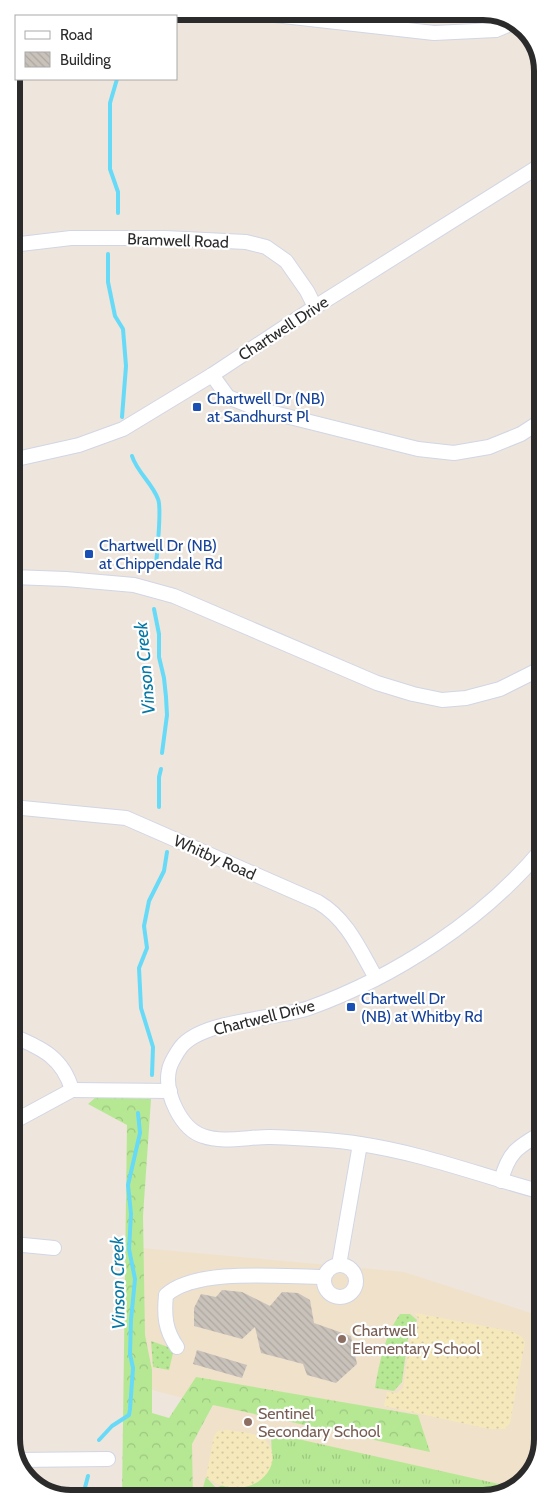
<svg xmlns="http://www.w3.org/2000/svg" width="554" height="1510" viewBox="0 0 554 1510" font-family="Cabin,sans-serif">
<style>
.education{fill:#f0e1ca}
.grass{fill:url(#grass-tufts)}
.forest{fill:url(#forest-crowns)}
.sand{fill:url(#sand-dots)}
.park{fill:url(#park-dots)}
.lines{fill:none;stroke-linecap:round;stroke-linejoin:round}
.stream{stroke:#67daf7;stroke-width:4}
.building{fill:url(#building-back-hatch)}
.minor-casing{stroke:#d1d6e5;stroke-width:16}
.minor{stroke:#fff;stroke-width:14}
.transit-dot{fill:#1a4fb4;stroke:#fff;stroke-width:2}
.education-dot{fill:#8d6e63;stroke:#fff;stroke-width:2}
.labels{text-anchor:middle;stroke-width:4.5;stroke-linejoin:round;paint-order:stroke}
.street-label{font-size:16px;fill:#2b2b2b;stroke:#fff}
.transit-label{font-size:16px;fill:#164399;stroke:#fff;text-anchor:start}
.education-label{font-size:16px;fill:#785e54;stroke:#fff;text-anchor:start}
.water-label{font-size:18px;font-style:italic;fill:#0478a6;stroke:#fff}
.rim{fill:none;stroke:#2b2b2b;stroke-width:6}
</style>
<defs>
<pattern id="grass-tufts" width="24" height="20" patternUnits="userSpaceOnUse" patternTransform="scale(1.25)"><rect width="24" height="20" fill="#b6e894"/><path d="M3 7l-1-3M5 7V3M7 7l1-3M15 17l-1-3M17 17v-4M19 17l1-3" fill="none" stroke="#9dc780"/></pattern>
<pattern id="forest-crowns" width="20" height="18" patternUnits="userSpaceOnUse" patternTransform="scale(1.25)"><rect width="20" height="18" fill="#b6e894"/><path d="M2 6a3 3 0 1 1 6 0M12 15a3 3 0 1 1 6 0" fill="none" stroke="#9dc780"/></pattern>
<pattern id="sand-dots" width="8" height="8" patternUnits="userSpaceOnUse" patternTransform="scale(1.25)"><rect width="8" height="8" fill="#f5e9bc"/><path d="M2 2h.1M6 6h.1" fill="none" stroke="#d2c8a2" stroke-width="1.8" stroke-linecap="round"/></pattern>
<pattern id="park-dots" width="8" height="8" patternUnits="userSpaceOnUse" patternTransform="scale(1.25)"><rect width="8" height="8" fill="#b6e894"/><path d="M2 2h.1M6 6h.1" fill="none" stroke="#9dc780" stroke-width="1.8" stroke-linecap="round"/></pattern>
<pattern id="building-back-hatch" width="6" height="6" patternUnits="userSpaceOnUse" patternTransform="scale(1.25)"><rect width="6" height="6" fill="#c9c2bb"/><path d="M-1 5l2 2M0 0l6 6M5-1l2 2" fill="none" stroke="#ada7a1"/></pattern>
</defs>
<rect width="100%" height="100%" fill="#eee5dc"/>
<polygon class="education" points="141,1248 404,1272 543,1317 543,1439 530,1475 498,1497 193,1498 192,1444 213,1406 141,1387"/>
<polygon class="grass" points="271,1433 508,1486 507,1491 496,1497 200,1498 206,1477 216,1488 272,1462"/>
<polygon class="forest" points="96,1097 151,1099 143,1216 145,1335 152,1370 152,1413 169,1418 196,1377 418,1415 430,1452 213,1405 192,1444 193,1498 122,1498 127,1125 88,1104"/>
<g class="sand">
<polygon points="415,1313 510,1331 521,1336 525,1342 510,1423 505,1429 489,1429 384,1406 387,1392 397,1393 403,1388 410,1342 419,1320"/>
<path d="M 228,1430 C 238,1432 253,1432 262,1438 C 293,1460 251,1510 206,1477 L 214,1436 L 218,1431 Z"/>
</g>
<g class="park">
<path d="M 400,1314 L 410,1314 L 417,1320 L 408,1338 L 402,1382 L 394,1391 L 375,1388 C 380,1361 384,1337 400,1314 Z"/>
<polygon points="151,1341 174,1349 169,1370 153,1367"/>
</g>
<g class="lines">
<g class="stream">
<polyline points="117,79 110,103 110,169 118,192 118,213"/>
<polyline points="108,254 108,282 115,316 123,329 126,366 122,417"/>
<path d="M 132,456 C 137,472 152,483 158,499 C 162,508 157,553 156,565"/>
<polyline points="154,609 159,634 159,657 164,678 166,697 167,715 162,753"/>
<polyline points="159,807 159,777 161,769"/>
<polyline points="152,1075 153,1047 141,1008 139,968 147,948 144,926 149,901 164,871 167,852"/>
<polyline points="99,1440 112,1426 129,1415 130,1409 133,1368 130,1354 131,1320 135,1279 129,1249 131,1214 128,1185 140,1133 138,1113"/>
<polyline points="82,1499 88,1476"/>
</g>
</g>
<g class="building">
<polygon points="222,1290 242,1292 270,1306 282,1292 298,1293 310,1300 314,1323 351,1336 357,1364 336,1383 307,1375 303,1364 261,1353 255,1327 242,1339 194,1326 194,1308 201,1294 216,1297"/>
<polygon points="197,1350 247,1365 242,1378 193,1364"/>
</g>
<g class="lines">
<defs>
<g id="minor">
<polyline points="239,11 434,33 496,30 515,22"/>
<polyline points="12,245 71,238 165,238 246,242 266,247 286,261 307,291 315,307"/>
<polyline points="212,375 228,397 258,409 418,449 454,453 489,447 521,434 541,421"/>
<polyline points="12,460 79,445 123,429 212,375 315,307 541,165"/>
<polyline points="12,577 66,579 134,585 174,596 377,683 413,694 442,700 466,698 500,689 542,668"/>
<path d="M 12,807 L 126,818 L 318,902 C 347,919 360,950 376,978"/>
<path d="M 542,849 C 483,920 395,977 309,1008 C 277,1019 202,1020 181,1047 C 177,1052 170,1064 169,1070 C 164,1093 181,1129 203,1136 C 222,1143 248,1137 269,1137 C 299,1138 331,1139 360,1144 C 422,1153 482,1176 542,1192"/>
<path d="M 13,1036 C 42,1048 63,1058 72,1090"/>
<polyline points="72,1090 170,1091"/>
<polyline points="13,1122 72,1090"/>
<path d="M 501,1181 C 508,1153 517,1147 542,1133"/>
<polyline points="13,1244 54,1248"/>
<polyline points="339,1265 360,1144"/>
<circle cx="340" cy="1281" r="16"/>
<path d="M 177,1347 C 165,1330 164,1315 166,1295 C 197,1267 283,1277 324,1277"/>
<polyline points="17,1460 108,1459"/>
</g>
</defs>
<use href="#minor" class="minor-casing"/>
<use href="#minor" class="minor"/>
</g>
<g class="transit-dot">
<rect x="192" y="402" width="10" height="10" rx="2.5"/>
<rect x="84" y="549" width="10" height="10" rx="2.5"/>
<rect x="346" y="1002" width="10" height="10" rx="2.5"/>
</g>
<g class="education-dot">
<circle cx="342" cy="1339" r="5"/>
<circle cx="248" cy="1422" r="5"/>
</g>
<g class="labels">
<g class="street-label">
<text transform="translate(178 240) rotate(2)" y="6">Bramwell Road</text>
<text transform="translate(283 328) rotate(-33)" y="6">Chartwell Drive</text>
<text transform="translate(215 857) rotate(24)" y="6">Whitby Road</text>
<text transform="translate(264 1017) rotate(-14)" y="6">Chartwell Drive</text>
</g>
<g class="transit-label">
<text x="207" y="404">Chartwell Dr (NB)<tspan x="207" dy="18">at Sandhurst Pl</tspan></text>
<text x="99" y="551">Chartwell Dr (NB)<tspan x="99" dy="18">at Chippendale Rd</tspan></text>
<text x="361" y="1004">Chartwell Dr<tspan x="361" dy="18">(NB) at Whitby Rd</tspan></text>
</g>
<g class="education-label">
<text x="352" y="1336">Chartwell<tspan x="352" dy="18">Elementary School</tspan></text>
<text x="258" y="1419">Sentinel<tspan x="258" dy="18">Secondary School</tspan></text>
</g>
<g class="water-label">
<text transform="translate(145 668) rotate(-95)" y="6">Vinson Creek</text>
<text transform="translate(118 1283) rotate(-91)" y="6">Vinson Creek</text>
</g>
</g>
<path d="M0 0H554V1510H0ZM71 20H483A51 51 0 0 1 534 71V1439A51 51 0 0 1 483 1490H71A51 51 0 0 1 20 1439V71A51 51 0 0 1 71 20Z" fill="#fff" fill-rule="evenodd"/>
<path class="rim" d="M71 20H483A51 51 0 0 1 534 71V1439A51 51 0 0 1 483 1490H71A51 51 0 0 1 20 1439V71A51 51 0 0 1 71 20Z"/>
<rect x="15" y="15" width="162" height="65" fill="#ffffff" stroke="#aaaaaa"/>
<rect x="25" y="31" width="25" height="8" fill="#ffffff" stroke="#aaaaaa"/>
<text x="60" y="40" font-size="15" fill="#2b2b2b">Road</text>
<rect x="25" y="52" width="25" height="15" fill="url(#building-back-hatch)" stroke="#aaaaaa"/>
<text x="60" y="65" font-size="15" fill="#2b2b2b">Building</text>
</svg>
